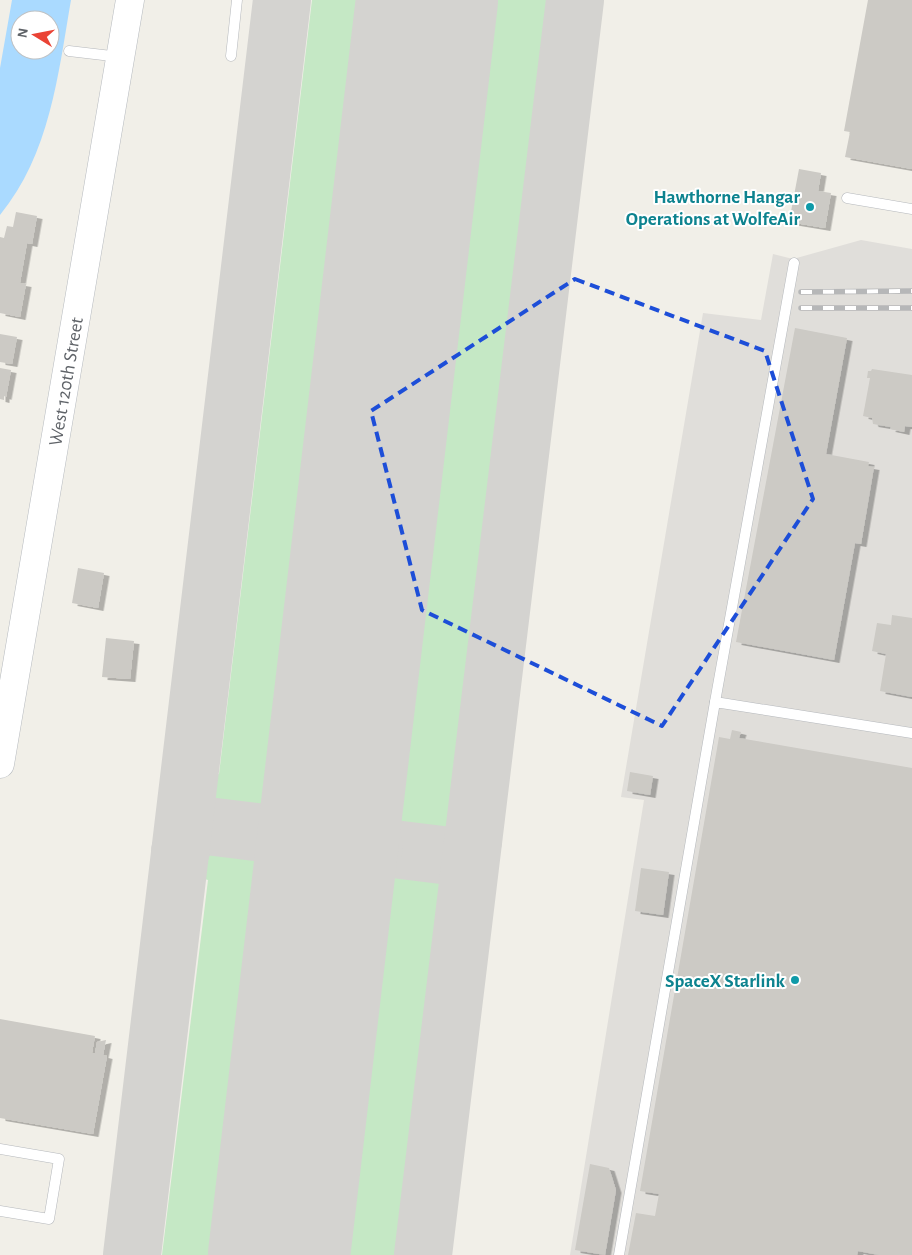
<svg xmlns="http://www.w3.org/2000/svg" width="912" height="1255" viewBox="0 0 912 1255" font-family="'Alegreya Sans',sans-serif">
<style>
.industrial{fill:#e0deda}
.green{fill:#c5e8c5}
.water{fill:#aadaff;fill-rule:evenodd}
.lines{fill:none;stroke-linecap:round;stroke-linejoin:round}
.taxiway{stroke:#d4d3d0;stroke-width:58}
.runway{stroke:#d4d3d0;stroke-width:142}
.building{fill:#cccac5;filter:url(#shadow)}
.lane-casing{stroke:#b5b8bc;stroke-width:11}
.secondary-casing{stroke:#b6babf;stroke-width:29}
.lane{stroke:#fff;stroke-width:10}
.secondary{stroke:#fff;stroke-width:28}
.rail-casing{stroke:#b6b7b8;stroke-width:5.5}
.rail{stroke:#fff;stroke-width:4;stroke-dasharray:11;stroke-linecap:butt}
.marked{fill:none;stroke:#1d4ed8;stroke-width:4;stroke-dasharray:10 6;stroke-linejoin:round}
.culture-dot{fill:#0f9aa8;stroke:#fff;stroke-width:2}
.labels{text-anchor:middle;stroke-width:4;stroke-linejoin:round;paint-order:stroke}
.culture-label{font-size:19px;font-weight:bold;fill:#0d838f;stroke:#fff;text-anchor:end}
.street-label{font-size:19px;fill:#5f6368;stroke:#fff}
</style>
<defs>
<filter id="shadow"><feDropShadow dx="5.5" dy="3" stdDeviation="0" flood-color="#0004"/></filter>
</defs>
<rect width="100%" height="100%" fill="#f1efe8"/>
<polygon class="industrial" points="861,240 912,249 912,1255 570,1255 644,800 621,797 703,313 761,320 773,254 793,259"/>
<g class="green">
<path d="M 312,0 L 369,0 L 274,796 L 285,798 C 282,806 277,812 269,814 C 259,817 220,809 214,799 C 210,792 211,784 213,776 L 219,774 Z"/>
<path d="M 490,0 L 549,0 L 553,16 L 456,818 C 455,823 453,828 448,832 C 442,836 406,832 400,827 C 395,823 394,815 393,809 Z"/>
<path d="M 222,848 C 241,849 281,846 276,876 L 266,875 L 220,1255 L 162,1255 L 208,880 L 201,878 C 201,865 207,850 222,848 Z"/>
<polygon points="400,870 440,876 448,890 405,1255 341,1255 387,881 392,873"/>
</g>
<path class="water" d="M 12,0 L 71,0 C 58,75 50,154 0,215 L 0,68 ZM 20,20 L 50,20 L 50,50 L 20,50 Z"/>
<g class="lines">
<g class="taxiway">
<path d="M 267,834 C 314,839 324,820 335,779"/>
<path d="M 180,852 C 185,838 191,828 207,826 L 450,856 L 462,853 L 473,841"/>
<path d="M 321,897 C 330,870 344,851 374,847"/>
<polyline points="132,1255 282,0"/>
<polyline points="423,1255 575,0"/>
</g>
<polyline class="runway" points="279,1255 427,0"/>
</g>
<g class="building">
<polygon points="868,0 912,0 912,169 845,157 850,132 844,131"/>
<polygon points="799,169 821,173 818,191 831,193 825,228 789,222"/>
<polygon points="16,212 37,216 32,244 27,243 20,283 26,284 20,317 0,313 0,237 4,238 7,226 13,227"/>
<polygon points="795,328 847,338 826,454 869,462 868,466 874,467 861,544 855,543 834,660 736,642"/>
<polygon points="0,334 17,337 12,364 0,362"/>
<polygon points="0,368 11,370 6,397 4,396 4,400 0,399"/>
<polygon points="872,369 912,375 912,427 905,426 904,432 890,429 891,427 873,424 872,418 863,416 870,378 867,378 868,371 871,371"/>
<polygon points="78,568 104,573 98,608 72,603"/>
<polygon points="892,615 912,618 912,697 880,691 886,654 872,651 877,623 891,625"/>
<polygon points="106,638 134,641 130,679 102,677"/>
<polygon points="732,730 741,732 739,738 912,768 912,1255 879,1255 858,1251 857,1255 628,1255 636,1213 655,1216 659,1194 640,1191 719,737 730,739"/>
<polygon points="630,772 653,776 650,795 627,791"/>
<polygon points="641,868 669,872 663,915 635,911"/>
<polygon points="0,1019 95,1036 92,1053 95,1053 97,1042 106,1040 103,1055 107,1056 93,1134 0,1118"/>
<polygon points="590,1164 609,1168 616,1190 605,1255 575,1250"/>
</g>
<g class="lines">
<defs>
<g id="lane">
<polyline points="69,51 120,57"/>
<polyline points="231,56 237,0"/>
<polyline points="847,198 912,209"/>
<polyline points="715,702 794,263"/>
<polyline points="0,1149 59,1159 49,1219 0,1211"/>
<polyline points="619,1255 715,702 912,733"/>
</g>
<g id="secondary">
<path id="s1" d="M 0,764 L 130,0"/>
</g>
</defs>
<use href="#lane" class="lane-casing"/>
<use href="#secondary" class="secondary-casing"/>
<use href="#lane" class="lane"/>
<use href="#secondary" class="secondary"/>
<defs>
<g id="rail">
<polyline points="801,292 912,291"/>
<polyline points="801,308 912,308"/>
</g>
</defs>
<use href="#rail" class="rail-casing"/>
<use href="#rail" class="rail"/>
</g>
<path class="marked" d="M 575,279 L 765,351 L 813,499 L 662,726 L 422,610 L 371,411 Z"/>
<g class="culture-dot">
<circle cx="810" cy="207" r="5"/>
<circle cx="795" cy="980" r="5"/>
</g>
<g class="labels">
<g class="culture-label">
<text x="800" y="203">Hawthorne Hangar<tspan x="800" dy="22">Operations at WolfeAir</tspan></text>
<text x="785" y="987">SpaceX Starlink</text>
</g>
<g class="street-label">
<text dy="7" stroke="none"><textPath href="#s1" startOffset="388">West 120th Street</textPath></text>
</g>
</g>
<g transform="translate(35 35) rotate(280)"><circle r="24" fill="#ffffff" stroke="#bfc1c3"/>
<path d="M0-4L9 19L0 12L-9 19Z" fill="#ea4335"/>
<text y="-8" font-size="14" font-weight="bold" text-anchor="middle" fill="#5f6368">N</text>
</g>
</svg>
